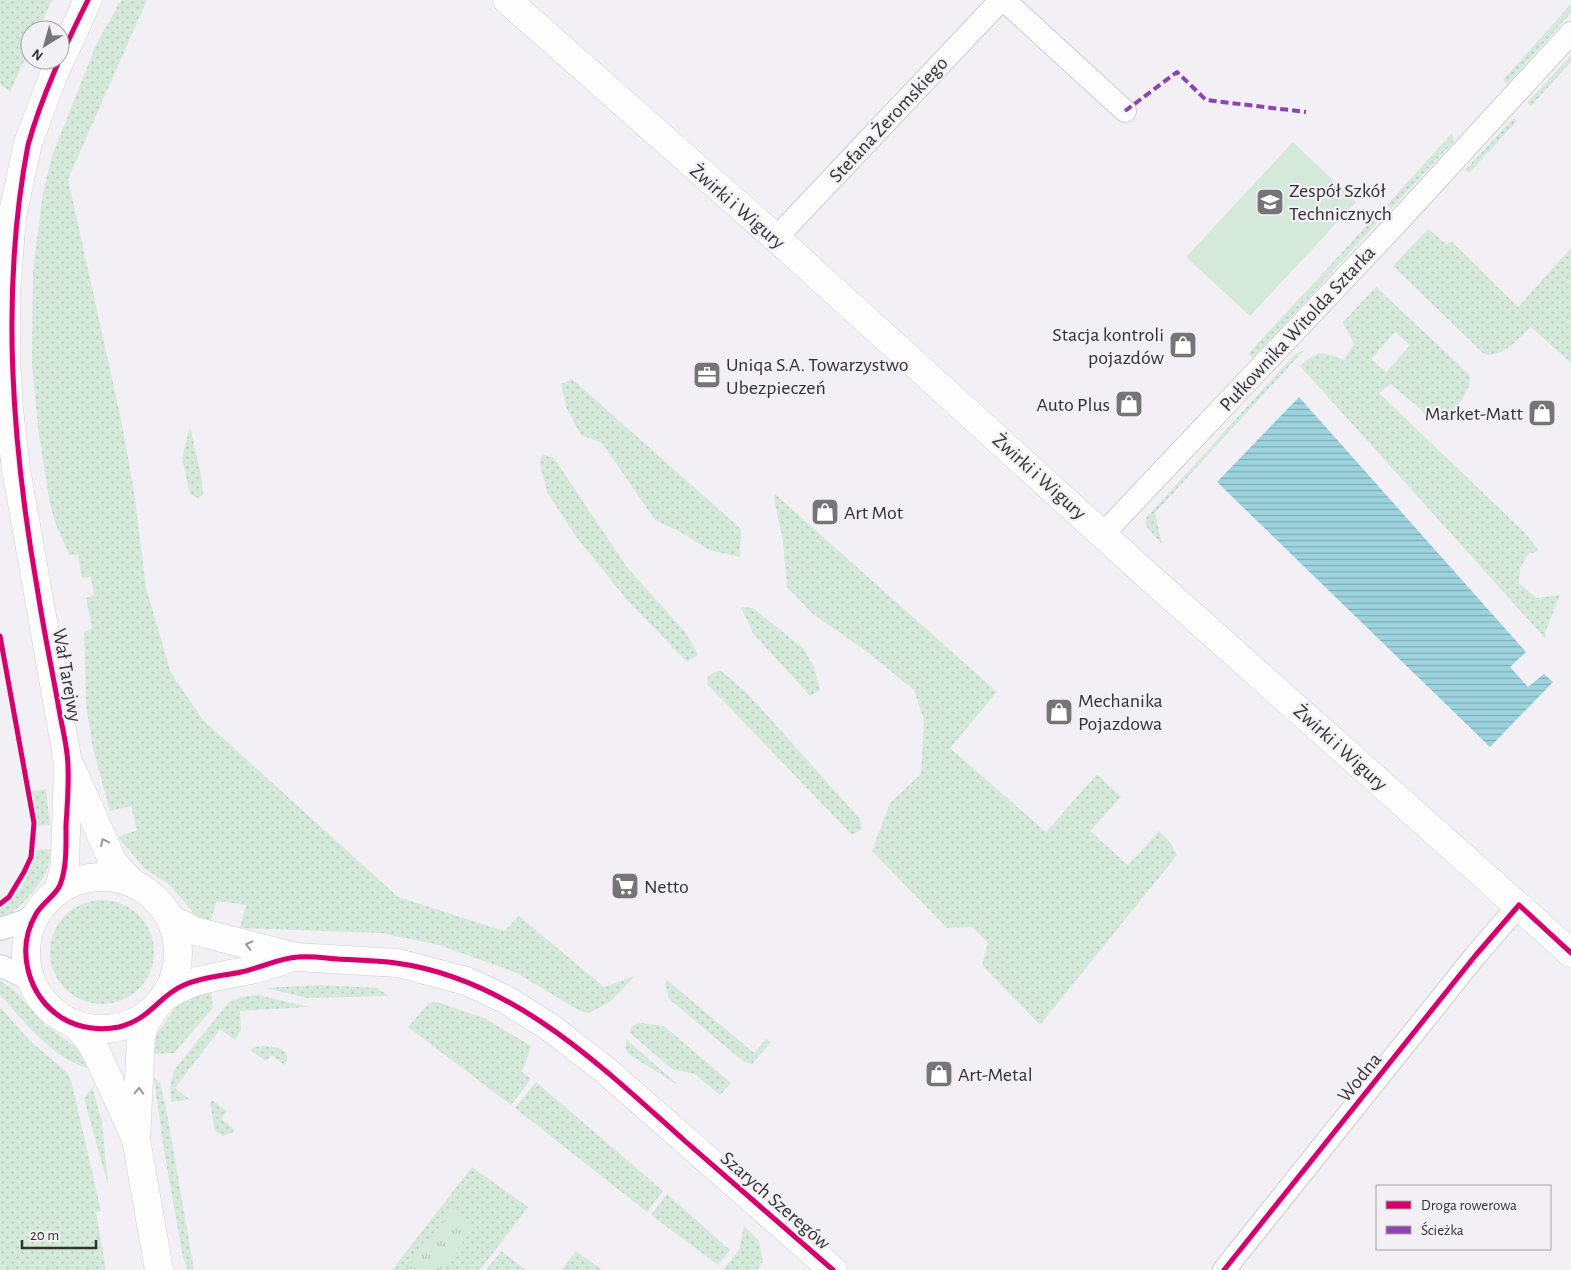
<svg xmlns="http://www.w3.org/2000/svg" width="1571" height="1270" viewBox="0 0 1571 1270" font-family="'Alegreya Sans',sans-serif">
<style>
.grass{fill:url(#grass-dots);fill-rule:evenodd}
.park{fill:url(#park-tufts)}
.garden{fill:#d4e9da}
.water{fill:url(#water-rules)}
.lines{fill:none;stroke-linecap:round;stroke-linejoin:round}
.street-casing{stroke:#cfcdd0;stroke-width:24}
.secondary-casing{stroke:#cfcdd0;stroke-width:29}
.street{stroke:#fdfdfd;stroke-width:22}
.secondary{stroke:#fdfdfd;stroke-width:28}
.quiet{stroke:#8e44ad;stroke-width:4;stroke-dasharray:8 4;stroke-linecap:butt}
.cycleway-casing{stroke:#f2eff5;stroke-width:8}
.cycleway{stroke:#d6006c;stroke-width:5}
.oneway{stroke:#989798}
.labels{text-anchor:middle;stroke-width:4.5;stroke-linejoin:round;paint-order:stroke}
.street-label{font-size:20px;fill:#323133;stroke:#f2eff5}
.poi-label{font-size:20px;fill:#323133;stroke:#f2eff5;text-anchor:start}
</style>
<defs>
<pattern id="grass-dots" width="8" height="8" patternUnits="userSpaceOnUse" patternTransform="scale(1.25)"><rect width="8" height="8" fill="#d4e9da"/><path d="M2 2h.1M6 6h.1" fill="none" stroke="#b6c8bc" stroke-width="1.8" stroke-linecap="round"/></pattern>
<pattern id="park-tufts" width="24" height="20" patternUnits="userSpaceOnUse" patternTransform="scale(1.25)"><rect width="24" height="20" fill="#d4e9da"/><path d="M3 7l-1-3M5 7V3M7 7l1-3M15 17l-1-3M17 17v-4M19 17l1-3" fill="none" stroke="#b6c8bc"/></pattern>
<pattern id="water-rules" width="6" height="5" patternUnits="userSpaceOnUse" patternTransform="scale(1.25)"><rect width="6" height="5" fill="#9dd3de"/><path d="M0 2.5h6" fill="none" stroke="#81acb5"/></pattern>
</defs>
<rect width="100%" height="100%" fill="#f2f0f4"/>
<g class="grass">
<polygon points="0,0 52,0 38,30 30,30 30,48 10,92 0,84"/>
<polygon points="121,0 147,0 68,179 121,419 134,491 146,588 171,673 203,720 398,897 504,931 519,916 604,987 635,976 611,1001 589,1013 580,1011 517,973 439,945 381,933 240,928 246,905 217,901 210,922 195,915 170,885 145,869 118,837 137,830 131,806 110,811 93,748 86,705 84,632 92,628 86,598 94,595 91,577 82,578 78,555 69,555 56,525 50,504 38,428 32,364 33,271 43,193 52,156 96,45"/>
<polygon points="1571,4 1571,13 1507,84 1503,80"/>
<polygon points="1571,55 1571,62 1531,106 1527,103"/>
<polygon points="1514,118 1517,121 1469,173 1465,170"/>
<polygon points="1452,133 1454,141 1391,209 1387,205"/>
<polygon points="1373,219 1377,223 1253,358 1248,354"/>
<path d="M 1428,229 L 1447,245 L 1451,241 L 1518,307 L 1571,248 L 1571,363 L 1531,327 C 1517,339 1505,358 1484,354 L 1393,266 Z"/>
<path d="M 1376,287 L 1470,375 C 1471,394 1454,413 1436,420 L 1428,416 L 1391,384 L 1379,393 L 1526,534 L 1539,551 L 1528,554 L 1520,568 L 1519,583 L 1536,598 L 1560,595 L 1546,630 L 1545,638 L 1300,366 C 1322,348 1319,352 1344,360 L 1354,344 L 1343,322 ZM 1395,332 L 1410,345 L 1386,372 L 1371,359 Z"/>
<polygon points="1305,349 1155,513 1162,544 1145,525 1146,518 1294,355"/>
<polygon points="572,379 741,529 740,557 709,550 684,534 655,520 602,443 581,435 567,409 561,384"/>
<polygon points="190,427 201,475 203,495 198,498 190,494 182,458"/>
<polygon points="542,454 554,458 626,566 686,633 698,655 687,662 628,601 577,538 547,492 540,464"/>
<polygon points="775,494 997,692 950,748 1046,832 1097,774 1121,797 1090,831 1128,865 1159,831 1170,842 1177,855 1040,1025 982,965 988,943 972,927 947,928 872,851 890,803 921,774 924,720 914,690 866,651 813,614 787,587 783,541 774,498"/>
<polygon points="741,607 753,608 804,649 814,667 820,690 810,696 753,633"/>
<polygon points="720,670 746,692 860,819 862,829 852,835 707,684 708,676"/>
<polygon points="46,789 50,825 38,826 32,791"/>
<path d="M 51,849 C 50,857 49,865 46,872 C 39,887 16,914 0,920 L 0,909 C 21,896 30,872 36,850 Z"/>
<circle cx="102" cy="952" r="52"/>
<polygon points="667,980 754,1053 766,1039 771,1042 752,1064 744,1062 669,999 665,984"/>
<path d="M 0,981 L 14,990 L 45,1025 L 76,1047 L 82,1057 L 87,1068 C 50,1056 25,1022 0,995 Z"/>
<polygon points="320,985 377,988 389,996 307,998 266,988"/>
<polygon points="211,991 213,1008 174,1053 154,1054 156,1035 176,1007 189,998"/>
<polygon points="258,995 309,1007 240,1011 241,1030 235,1040 220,1029 175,1088 189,1099 171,1102 170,1087 174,1070 229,1002 242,997"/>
<polygon points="437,1002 484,1018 531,1046 524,1067 521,1071 531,1079 511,1105 408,1027 429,1003"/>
<polygon points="0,1007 30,1041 67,1072 72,1084 101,1211 96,1212 106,1270 0,1270"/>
<path d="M 641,1023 L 664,1026 L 731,1083 L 720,1095 L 695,1074 L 672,1069 L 630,1033 C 631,1025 634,1025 641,1023 Z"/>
<polygon points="626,1039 678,1085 630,1055 626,1050"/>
<path d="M 258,1046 C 269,1046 295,1046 285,1065 L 271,1055 L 266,1061 L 250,1050 Z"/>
<polygon points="154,1078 160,1083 166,1108 194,1270 188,1270 183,1257 164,1151"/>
<polygon points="536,1082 663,1191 647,1212 515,1108"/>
<polygon points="92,1087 102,1122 108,1185 84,1098"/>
<polygon points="212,1100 227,1111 221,1119 235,1130 232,1133 223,1136 215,1131 210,1104"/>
<polygon points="472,1167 528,1207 480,1270 441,1270 474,1227 408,1270 392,1270"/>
<polygon points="667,1194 730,1250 718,1265 651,1215"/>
<polygon points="744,1226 759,1241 763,1262 757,1270 725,1270 724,1269 739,1250"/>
<polygon points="501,1251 526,1270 486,1270"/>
<polygon points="576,1251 602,1270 561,1270"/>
</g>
<polygon class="park" points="454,1208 474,1227 441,1270 407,1269"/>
<polygon class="garden" points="1293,142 1356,202 1250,316 1186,257"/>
<polygon class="water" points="1299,397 1526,652 1510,667 1528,687 1544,674 1553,682 1490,747 1217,482"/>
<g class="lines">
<defs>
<g id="street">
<polyline points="1004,0 1125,111"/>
<polyline points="776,238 1001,0"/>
<polyline points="1103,534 1394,226 1571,33"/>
<polyline points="0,929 25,921 37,912"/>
<polyline points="0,966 11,970 31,981"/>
<polyline points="1224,1270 1475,956 1519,905"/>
</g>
<g id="secondary">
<polyline points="507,0 795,255 1147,575 1571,953"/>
<polyline points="71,767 113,862 131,882"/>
<circle cx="102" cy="953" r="76"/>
<polyline points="59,889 65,864 68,763 16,469 9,410 6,359 6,292 12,217 28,143 54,74 88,0"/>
<polyline points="171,919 195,931 296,957 398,963 466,981 505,999 548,1026 604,1069 833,1270"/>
<path d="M 164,998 C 191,978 214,978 245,971 C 262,968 278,962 294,957"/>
<polyline points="156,1007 145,1023 141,1038 136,1139 159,1270"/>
<polyline points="73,1023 87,1037 96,1051 134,1135"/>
</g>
</defs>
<use href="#street" class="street-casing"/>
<use href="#secondary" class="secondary-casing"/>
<use href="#street" class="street"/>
<use href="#secondary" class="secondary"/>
<polyline class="quiet" points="1125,111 1177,72 1206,100 1306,112"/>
<defs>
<g id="cycleway">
<path d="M 88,0 C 65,46 42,95 28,145 C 0,292 12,446 38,593 C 44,632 52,670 59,709 C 62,728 68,748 68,767 C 69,787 67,807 66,826 C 66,845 67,867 60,885 C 56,895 42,903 36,914 C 15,950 28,996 62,1018 C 79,1028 100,1031 119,1027 C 151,1019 158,996 184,985 C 202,977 222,976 241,972 C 260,968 279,958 298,957 C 311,956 325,958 338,959 C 357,960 377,960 396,963 C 513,979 601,1066 685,1141 C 734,1184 784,1227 833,1270"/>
<polyline points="0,636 34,823 31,857 24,872 9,897 0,904"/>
<polyline points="1224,1270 1475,956 1519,905 1571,953"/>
</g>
</defs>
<use href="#cycleway" class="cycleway-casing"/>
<use href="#cycleway" class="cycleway"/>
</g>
<defs><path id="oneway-chevron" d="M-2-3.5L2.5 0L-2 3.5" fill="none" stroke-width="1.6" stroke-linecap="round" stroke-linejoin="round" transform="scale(1.25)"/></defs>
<g class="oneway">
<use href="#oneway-chevron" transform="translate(104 842) rotate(-115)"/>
<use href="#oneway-chevron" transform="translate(249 945) rotate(-166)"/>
<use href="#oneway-chevron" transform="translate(139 1091) rotate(-87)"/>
</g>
<defs>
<symbol id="school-square" viewBox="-11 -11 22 22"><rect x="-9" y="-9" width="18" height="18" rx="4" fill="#757477" stroke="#f2eff5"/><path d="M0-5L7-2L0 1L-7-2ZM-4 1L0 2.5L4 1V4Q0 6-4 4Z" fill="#fff"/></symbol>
<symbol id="shop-square" viewBox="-11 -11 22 22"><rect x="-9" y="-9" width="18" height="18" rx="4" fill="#757477" stroke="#f2eff5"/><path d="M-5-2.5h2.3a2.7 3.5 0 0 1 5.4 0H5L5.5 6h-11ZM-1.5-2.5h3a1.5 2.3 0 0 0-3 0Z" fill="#fff"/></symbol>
<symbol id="office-square" viewBox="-11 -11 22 22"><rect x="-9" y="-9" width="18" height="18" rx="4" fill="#757477" stroke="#f2eff5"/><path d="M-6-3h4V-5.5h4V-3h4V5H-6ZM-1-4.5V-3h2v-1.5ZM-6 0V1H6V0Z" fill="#fff"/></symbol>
<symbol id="supermarket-square" viewBox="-11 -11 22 22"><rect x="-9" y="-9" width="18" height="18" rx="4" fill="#757477" stroke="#f2eff5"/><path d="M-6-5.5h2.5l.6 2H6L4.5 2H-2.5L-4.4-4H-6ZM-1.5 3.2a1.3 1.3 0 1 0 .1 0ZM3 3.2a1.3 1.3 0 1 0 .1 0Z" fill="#fff"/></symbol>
</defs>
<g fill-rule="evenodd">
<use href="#school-square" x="1254" y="186" width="32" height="32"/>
<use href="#shop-square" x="1167" y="329" width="32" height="32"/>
<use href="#office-square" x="691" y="359" width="32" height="32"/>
<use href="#shop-square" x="1113" y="388" width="32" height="32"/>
<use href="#shop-square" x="1526" y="397" width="32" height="32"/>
<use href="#shop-square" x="809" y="496" width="32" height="32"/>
<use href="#shop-square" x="1043" y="696" width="32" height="32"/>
<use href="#supermarket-square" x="609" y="870" width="32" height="32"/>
<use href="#shop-square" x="923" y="1058" width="32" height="32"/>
</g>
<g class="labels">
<g class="street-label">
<text transform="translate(888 119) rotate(-47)" y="7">Stefana Żeromskiego</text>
<text transform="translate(738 206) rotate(41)" y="7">Żwirki i Wigury</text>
<text transform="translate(1297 328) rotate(-47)" y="7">Pułkownika Witolda Sztarka</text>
<text transform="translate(1040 476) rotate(42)" y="7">Żwirki i Wigury</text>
<text transform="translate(68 675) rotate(80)" y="7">Wał Tarejwy</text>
<text transform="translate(1341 747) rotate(42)" y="7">Żwirki i Wigury</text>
<text transform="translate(1359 1077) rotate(-51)" y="7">Wodna</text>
<text transform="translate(776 1200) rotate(41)" y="7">Szarych Szeregów</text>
</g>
<g class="poi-label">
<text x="1289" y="197">Zespół Szkół<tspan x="1289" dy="23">Technicznych</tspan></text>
<text x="1164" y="341" text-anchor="end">Stacja kontroli<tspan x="1164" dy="23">pojazdów</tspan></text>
<text x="726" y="371">Uniqa S.A. Towarzystwo<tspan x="726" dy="23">Ubezpieczeń</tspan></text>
<text x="1110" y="411" text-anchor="end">Auto Plus</text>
<text x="1523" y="420" text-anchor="end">Market-Matt</text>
<text x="844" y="519">Art Mot</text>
<text x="1078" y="707">Mechanika<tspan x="1078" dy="23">Pojazdowa</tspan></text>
<text x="644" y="893">Netto</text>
<text x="958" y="1081">Art-Metal</text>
</g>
</g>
<rect x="1376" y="1185" width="175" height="65" fill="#f2eff5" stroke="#a5a3a7"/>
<rect x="1386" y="1201" width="25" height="8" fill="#d6006c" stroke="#a5a3a7"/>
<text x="1421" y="1210" font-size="15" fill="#323133">Droga rowerowa</text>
<rect x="1386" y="1226" width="25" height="8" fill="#8e44ad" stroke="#a5a3a7"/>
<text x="1421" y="1235" font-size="15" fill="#323133">Ścieżka</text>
<g transform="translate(45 45) rotate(217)"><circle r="24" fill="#f2eff5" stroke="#a5a3a7"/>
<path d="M0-4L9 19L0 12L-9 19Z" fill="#757477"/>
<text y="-8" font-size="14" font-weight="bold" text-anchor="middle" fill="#323133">N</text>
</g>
<path d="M22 1240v8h74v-8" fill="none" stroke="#323133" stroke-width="2.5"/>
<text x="30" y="1240" font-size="15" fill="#323133" stroke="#f2eff5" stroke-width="4" paint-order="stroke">20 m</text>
</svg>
